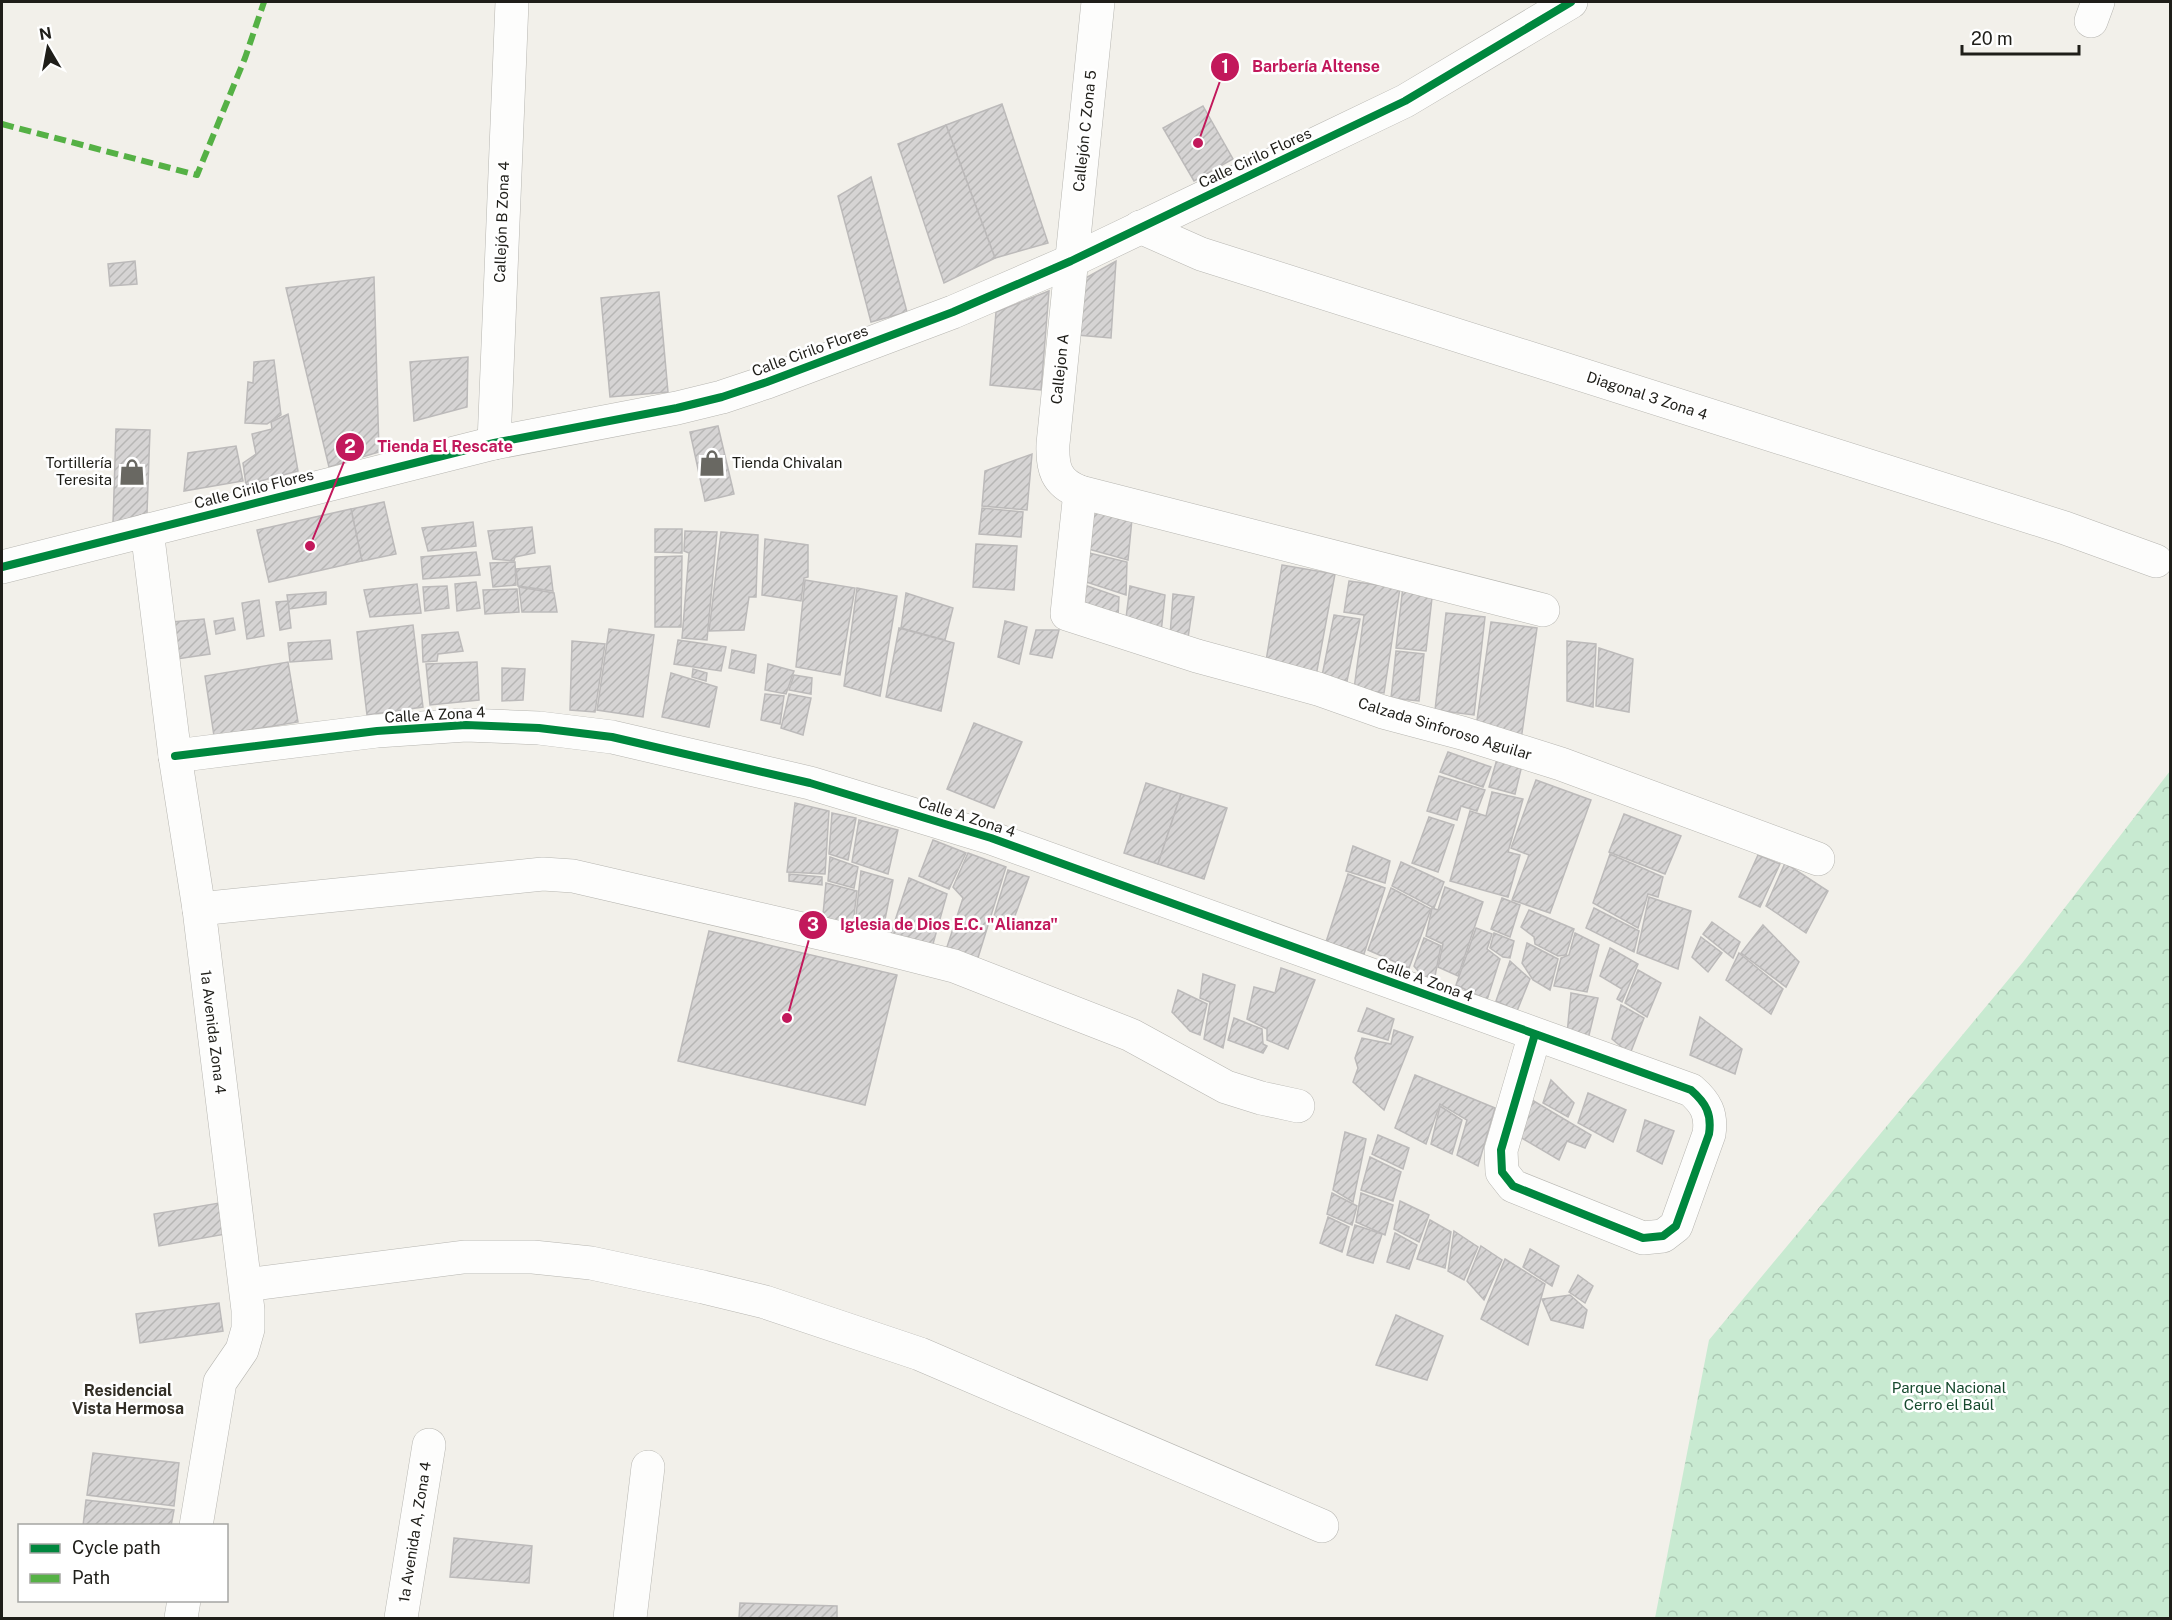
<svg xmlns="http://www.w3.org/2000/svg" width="2172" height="1620" viewBox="0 0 2172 1620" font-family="'Public Sans',sans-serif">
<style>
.park{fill:url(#park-crowns)}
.building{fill:url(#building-hatch);stroke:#bcbaba;stroke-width:1.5}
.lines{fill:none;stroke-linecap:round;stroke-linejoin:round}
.minor-casing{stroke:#b7b6b1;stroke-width:34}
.minor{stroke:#fdfdfc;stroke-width:33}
.quiet{stroke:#55b145;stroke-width:6;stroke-dasharray:12 6;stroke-linecap:butt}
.cycleway-casing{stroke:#fff;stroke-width:11}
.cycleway{stroke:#00873e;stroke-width:8}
.labels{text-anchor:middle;stroke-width:5;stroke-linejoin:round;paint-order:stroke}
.street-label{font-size:15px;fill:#1f1e19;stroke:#fff}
.poi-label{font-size:15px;fill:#1f1e19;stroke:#fff;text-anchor:end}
.park-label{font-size:15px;fill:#16492d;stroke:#fff}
.neighbourhood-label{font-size:16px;font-weight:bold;fill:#322e25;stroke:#fff}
.leader{fill:none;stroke:#c2185b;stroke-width:2}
.callout-dot{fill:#c2185b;stroke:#fff;stroke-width:2}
.mark-label{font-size:18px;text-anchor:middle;font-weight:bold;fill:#fff}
.callout-label{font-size:16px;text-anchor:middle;font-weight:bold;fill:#c2185b;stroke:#fff;stroke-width:5;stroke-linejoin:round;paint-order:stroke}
</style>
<defs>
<pattern id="park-crowns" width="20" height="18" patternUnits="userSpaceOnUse" patternTransform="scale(1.5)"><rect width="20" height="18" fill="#c8ead1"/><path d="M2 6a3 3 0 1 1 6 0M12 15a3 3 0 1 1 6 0" fill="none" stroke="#abc8b3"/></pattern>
<pattern id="building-hatch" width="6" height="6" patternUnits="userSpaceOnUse" patternTransform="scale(1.5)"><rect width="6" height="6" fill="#d6d4d4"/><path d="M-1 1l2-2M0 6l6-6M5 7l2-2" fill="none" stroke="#b7b6b5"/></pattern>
</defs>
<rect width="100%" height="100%" fill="#f2f0ea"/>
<polygon class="park" points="2170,771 2170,1618 1655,1618 1709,1340 2023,962"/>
<g class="building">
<polygon points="1002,104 1048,243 995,258 946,125"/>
<polygon points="1203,106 1233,159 1194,181 1163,128"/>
<polygon points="946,125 995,258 944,283 898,144"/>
<polygon points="871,177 907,312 871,322 838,196"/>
<polygon points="135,261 137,284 110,286 108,264"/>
<polygon points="1116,261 1111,338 1077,335 1082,280"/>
<polygon points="374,277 379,452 329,467 286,288"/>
<polygon points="1049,291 1041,390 990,385 996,312"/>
<polygon points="659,292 668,392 610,397 601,298"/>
<polygon points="468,357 467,407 414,421 410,362"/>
<polygon points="274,360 281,415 267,424 245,423 248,382 253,383 254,362"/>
<polygon points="288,414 298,471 246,485 243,463 256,454 252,434 272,429 271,422"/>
<polygon points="718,426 734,494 705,501 690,432"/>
<polygon points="116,429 150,430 147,513 113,523"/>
<polygon points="236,446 243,481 184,491 188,453"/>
<polygon points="1032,454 1027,510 982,506 985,471"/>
<polygon points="384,502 396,554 362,561 351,509"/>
<polygon points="1087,507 1132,519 1128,560 1081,547"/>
<polygon points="982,508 1023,512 1021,537 979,534"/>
<polygon points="351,509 362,561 269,582 257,530"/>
<polygon points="473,522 476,546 428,551 422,528"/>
<polygon points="532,527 535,553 515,557 514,561 493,559 488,531"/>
<polygon points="655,529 682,529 682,553 655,552"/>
<polygon points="685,531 717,532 707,640 682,638 689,553 684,551"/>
<polygon points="721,532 758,535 756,597 749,597 744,630 709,631"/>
<polygon points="765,539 808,545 808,577 804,578 801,601 762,595"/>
<polygon points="976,544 1017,546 1014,590 973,587"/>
<polygon points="1081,551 1127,562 1126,595 1080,580"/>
<polygon points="476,552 480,575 423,579 421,557"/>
<polygon points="682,556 681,627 655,627 655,557"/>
<polygon points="515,562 516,585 493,587 490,563"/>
<polygon points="1282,565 1335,574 1316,676 1265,667"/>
<polygon points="550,566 553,591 518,586 516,569"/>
<polygon points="805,580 855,588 840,675 796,667"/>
<polygon points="1349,581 1400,588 1384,693 1354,689 1364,615 1344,612"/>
<polygon points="476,582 480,608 457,611 455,584"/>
<polygon points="1079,583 1119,597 1118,616 1078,600"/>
<polygon points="417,584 421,613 370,617 364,590"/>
<polygon points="447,586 449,608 425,611 423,587"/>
<polygon points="1130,586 1165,595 1161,633 1126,618"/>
<polygon points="1403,586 1433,589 1426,651 1396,648"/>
<polygon points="519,587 554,593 557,612 522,612"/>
<polygon points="857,588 897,596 880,696 844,686"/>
<polygon points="517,589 519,612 485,614 483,590"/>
<polygon points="326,592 326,604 289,609 287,595"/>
<polygon points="906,593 953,608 945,640 901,628"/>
<polygon points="1173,594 1194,597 1188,638 1170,636"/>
<polygon points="259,600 264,636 247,639 242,603"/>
<polygon points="288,601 291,628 280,630 276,602"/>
<polygon points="1446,613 1485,617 1474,715 1435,710"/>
<polygon points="1334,615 1360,619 1347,681 1322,676"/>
<polygon points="233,618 235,630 216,634 214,621"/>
<polygon points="204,619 210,654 177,659 172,622"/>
<polygon points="1005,621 1027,627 1019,664 998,657"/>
<polygon points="1491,622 1537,628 1521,740 1475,734"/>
<polygon points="413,625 423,707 367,715 357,632"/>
<polygon points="899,628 954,643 941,711 886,697"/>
<polygon points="609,629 654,635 643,717 597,710"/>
<polygon points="1036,630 1059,630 1052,658 1030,654"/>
<polygon points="458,632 463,651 438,654 437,661 423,662 422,635"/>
<polygon points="330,640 332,659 290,662 288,643"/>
<polygon points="678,640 726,647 721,671 674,664"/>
<polygon points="572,641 605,644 595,712 570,710"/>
<polygon points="1567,641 1596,644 1593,707 1567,701"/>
<polygon points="1599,648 1633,659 1629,712 1596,706"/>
<polygon points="732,650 756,655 754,673 729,668"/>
<polygon points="1396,651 1424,654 1419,701 1391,698"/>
<polygon points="288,662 298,722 214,736 205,676"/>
<polygon points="477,662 479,700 430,705 426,664"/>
<polygon points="768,664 794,671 786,694 765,690"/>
<polygon points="502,668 525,669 523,700 502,701"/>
<polygon points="693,669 707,673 706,681 692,677"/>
<polygon points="671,673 717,687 709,727 662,717"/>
<polygon points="794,675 812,678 811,694 789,690"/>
<polygon points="765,694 784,696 780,724 761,720"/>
<polygon points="789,694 811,698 803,735 781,728"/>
<polygon points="974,723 1022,742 994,808 947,789"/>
<polygon points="1448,752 1491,767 1483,787 1440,772"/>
<polygon points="1497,759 1522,765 1515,794 1489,787"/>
<polygon points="1439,776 1485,790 1477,811 1461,806 1457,820 1427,811"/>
<polygon points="1536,780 1591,800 1550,913 1512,900 1529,855 1511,848"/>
<polygon points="1146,783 1181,794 1158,864 1124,853"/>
<polygon points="1492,792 1523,799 1508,852 1520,855 1508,897 1450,881 1470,811 1486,816"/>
<polygon points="1181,794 1227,808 1204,879 1158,864"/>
<polygon points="795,803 829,811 825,874 787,872"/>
<polygon points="832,813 856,818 848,860 829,854"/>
<polygon points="1624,814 1681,836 1665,874 1609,852"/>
<polygon points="1429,817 1454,825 1438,872 1412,863"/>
<polygon points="859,820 898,830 888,874 852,862"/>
<polygon points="933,840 966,853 949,889 919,876"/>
<polygon points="1353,846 1390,861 1385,883 1346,871"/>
<polygon points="968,853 1006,867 977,961 946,950 963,898 953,887"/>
<polygon points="1610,854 1663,877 1658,897 1648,894 1638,928 1593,903"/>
<polygon points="1758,855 1780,864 1760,907 1739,897"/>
<polygon points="830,857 858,867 854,888 828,881"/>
<polygon points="1401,862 1444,882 1434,908 1392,886"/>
<polygon points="1785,863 1828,891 1806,933 1766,906"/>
<polygon points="1008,870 1029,877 1012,924 994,916"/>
<polygon points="861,871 893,880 881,939 854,933"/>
<polygon points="789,874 822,877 822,885 789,881"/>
<polygon points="1348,874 1385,888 1364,954 1326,942"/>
<polygon points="909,878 947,894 931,951 889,939"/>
<polygon points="826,883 857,891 852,932 822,925"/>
<polygon points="1445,887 1483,902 1458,976 1438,967 1443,944 1426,936 1432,908 1438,910"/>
<polygon points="1391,888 1431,909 1409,968 1368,950"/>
<polygon points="1649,897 1691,911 1678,969 1637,953"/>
<polygon points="1502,898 1520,905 1510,937 1491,929"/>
<polygon points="1594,908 1639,931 1634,952 1586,928"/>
<polygon points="1529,910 1574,929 1566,955 1558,956 1535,944 1534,937 1521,927"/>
<polygon points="1712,922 1740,942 1733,958 1703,934"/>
<polygon points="1763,925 1799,962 1786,987 1741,953"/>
<polygon points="1476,928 1492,934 1487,949 1500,959 1487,1000 1456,985"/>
<polygon points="709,931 897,975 865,1105 678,1061"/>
<polygon points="1494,933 1514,941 1510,958 1503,957 1490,948"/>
<polygon points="1575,933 1599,945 1587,992 1554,986 1561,958 1569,955"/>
<polygon points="1701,937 1722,953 1708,972 1692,957"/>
<polygon points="1424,938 1441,946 1435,976 1424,978 1414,966"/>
<polygon points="1527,943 1558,959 1550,990 1533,980 1522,963"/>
<polygon points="1610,948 1638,964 1622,1002 1617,999 1622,989 1600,976"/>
<polygon points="1739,953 1783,989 1771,1014 1726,980"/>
<polygon points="1510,961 1530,979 1517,1011 1496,1001"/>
<polygon points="1281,968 1315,980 1288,1049 1267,1040 1267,1029 1247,1019 1254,987 1275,993"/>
<polygon points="1638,970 1661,983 1647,1017 1625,1003"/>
<polygon points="1203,974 1235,985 1223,1048 1204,1039 1210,1002 1200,998"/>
<polygon points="1178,990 1207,1004 1200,1035 1190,1031 1172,1012"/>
<polygon points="1571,993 1598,998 1588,1039 1567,1034"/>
<polygon points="1621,1005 1644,1018 1630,1054 1612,1039"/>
<polygon points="1367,1008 1394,1019 1388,1040 1358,1031"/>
<polygon points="1700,1017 1742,1049 1735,1074 1690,1055"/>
<polygon points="1234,1018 1262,1029 1263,1044 1267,1046 1263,1053 1228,1040"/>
<polygon points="1394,1030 1413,1037 1384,1110 1353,1082 1358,1068 1355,1058 1362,1038 1391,1044"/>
<polygon points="1415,1075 1495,1108 1478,1166 1457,1155 1467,1120 1440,1104 1426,1144 1395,1128"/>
<polygon points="1551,1080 1574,1103 1568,1117 1543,1103"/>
<polygon points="1588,1093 1626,1110 1613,1142 1578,1123"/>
<polygon points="1532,1100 1591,1135 1585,1148 1567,1141 1559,1160 1520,1137"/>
<polygon points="1440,1106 1462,1120 1452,1154 1431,1144"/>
<polygon points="1645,1120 1674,1131 1662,1164 1637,1151"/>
<polygon points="1345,1132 1366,1139 1353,1202 1333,1190"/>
<polygon points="1378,1135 1409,1148 1403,1169 1372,1154"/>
<polygon points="1370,1157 1401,1172 1393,1201 1361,1190"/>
<polygon points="1332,1193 1357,1206 1352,1225 1327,1214"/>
<polygon points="1361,1193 1393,1205 1385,1235 1356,1222"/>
<polygon points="231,1201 237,1232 159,1246 154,1214"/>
<polygon points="1400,1201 1429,1215 1419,1242 1394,1229"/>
<polygon points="1328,1217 1349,1227 1342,1252 1320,1243"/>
<polygon points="1430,1220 1451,1232 1445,1268 1417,1259"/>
<polygon points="1355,1225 1382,1234 1373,1263 1347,1255"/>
<polygon points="1454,1231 1478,1247 1464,1280 1448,1271"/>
<polygon points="1395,1233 1417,1245 1409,1269 1387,1262"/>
<polygon points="1481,1246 1502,1260 1484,1300 1467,1281"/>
<polygon points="1530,1249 1559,1266 1552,1286 1523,1267"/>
<polygon points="1505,1259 1545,1284 1528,1345 1481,1319"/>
<polygon points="1578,1275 1593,1286 1585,1303 1569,1292"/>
<polygon points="1570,1295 1587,1310 1583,1328 1551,1320 1542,1299"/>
<polygon points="219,1303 223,1331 140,1343 136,1314"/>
<polygon points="1396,1315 1443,1336 1427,1380 1376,1365"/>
<polygon points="93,1453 179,1463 174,1506 87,1495"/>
<polygon points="86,1500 174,1510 171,1526 83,1526"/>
<polygon points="454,1538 532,1546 529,1583 450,1577"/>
<polygon points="740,1603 837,1606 837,1618 739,1618"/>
</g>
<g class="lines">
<defs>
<g id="minor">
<path d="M 1098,2 L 1053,444 C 1052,468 1056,483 1080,492 L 1543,610"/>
<polyline points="2091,21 2098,2"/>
<polyline points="1140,227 1201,254 2065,528 2156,561"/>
<polyline points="494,443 512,2"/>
<polyline points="1080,492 1067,614 1197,656 1318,689 1383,712 1462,733 1561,764 1818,859"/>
<polyline points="147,530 175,756 199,909 248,1310 248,1329 242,1350 220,1382 196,1526"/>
<polyline points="2,567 494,443 677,408 722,397 767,382 953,312 1071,261 1405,101 1571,2"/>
<path d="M 175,756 L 377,731 L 466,725 L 539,728 L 612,737 L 810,783 L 991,838 L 1691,1090 C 1706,1103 1712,1114 1709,1134 L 1676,1226 L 1663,1236 L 1643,1238 L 1513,1186 L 1502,1172 L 1501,1150 L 1535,1034"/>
<polyline points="199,909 543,874 573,876 867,944 954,966 1131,1035 1226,1087 1261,1098 1298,1106"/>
<polyline points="246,1285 464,1257 533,1257 591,1263 703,1287 765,1302 920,1354 1322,1526"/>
<polyline points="181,1618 184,1600"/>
<polyline points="401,1618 429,1445"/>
<polyline points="630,1618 648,1467"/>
</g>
</defs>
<use href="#minor" class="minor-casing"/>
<use href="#minor" class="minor"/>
<polyline class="quiet" points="2,124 197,175 245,58 264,2"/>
<defs>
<g id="cycleway">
<polyline points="2,567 494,443 677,408 722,397 767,382 953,312 1071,261 1405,101 1571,2"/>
<path d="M 175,756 L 377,731 L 466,725 L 539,728 L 612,737 L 810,783 L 991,838 L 1691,1090 C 1706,1103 1712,1114 1709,1134 L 1676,1226 L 1663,1236 L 1643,1238 L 1513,1186 L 1502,1172 L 1501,1150 L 1535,1034"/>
</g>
</defs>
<use href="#cycleway" class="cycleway-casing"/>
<use href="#cycleway" class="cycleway"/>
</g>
<defs>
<symbol id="shop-bare" viewBox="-9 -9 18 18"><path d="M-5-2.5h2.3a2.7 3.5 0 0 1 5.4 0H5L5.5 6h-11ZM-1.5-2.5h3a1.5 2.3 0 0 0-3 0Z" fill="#696862" stroke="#fff" stroke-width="2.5" paint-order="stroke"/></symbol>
</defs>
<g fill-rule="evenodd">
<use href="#shop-bare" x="693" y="444" width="38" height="38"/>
<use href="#shop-bare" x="113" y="453" width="38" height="38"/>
</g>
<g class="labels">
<g class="street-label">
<text transform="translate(1085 131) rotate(-84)" y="5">Callejón C Zona 5</text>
<text transform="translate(1255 158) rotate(-25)" y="5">Calle Cirilo Flores</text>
<text transform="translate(502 222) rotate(-88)" y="5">Callejón B Zona 4</text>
<text transform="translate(810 351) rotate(-20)" y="5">Calle Cirilo Flores</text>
<text transform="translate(1060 369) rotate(-84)" y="5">Callejon A</text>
<text transform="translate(1647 396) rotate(18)" y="5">Diagonal 3 Zona 4</text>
<text transform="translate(254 489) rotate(-14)" y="5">Calle Cirilo Flores</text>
<text transform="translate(435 715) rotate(-3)" y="5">Calle A Zona 4</text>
<text transform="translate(1445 729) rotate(17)" y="5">Calzada Sinforoso Aguilar</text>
<text transform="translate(967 817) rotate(18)" y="5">Calle A Zona 4</text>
<text transform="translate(1425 980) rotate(20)" y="5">Calle A Zona 4</text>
<text transform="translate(213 1032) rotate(83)" y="5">1a Avenida Zona 4</text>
<text transform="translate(415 1532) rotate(-81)" y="5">1a Avenida A, Zona 4</text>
</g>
<g class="poi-label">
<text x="112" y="468">Tortillería<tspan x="112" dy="17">Teresita</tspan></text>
<text x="732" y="468" text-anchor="start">Tienda Chivalan</text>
</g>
<g class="park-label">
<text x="1949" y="1393">Parque Nacional<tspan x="1949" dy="17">Cerro el Baúl</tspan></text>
</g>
<g class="neighbourhood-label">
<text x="128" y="1396">Residencial<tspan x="128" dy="18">Vista Hermosa</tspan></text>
</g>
</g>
<path class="leader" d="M1198 143L1225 67M310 546L350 447M787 1018L813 925"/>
<g class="callout-dot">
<circle cx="1198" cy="143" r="6"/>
<circle cx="310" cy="546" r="6"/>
<circle cx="787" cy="1018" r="6"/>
<circle cx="1225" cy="67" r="15"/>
<circle cx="350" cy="447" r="15"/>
<circle cx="813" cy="925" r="15"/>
</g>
<g class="mark-label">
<text x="1225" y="73">1</text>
<text x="350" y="453">2</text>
<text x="813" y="931">3</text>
</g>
<g class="callout-label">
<text x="1316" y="72">Barbería Altense</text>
<text x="445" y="452">Tienda El Rescate</text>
<text x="949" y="930">Iglesia de Dios E.C. "Alianza"</text>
</g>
<rect width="2172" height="1620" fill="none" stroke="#1f1e19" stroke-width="6"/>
<rect x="18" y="1524" width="210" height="78" fill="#ffffff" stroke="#a5a5a3" stroke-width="1.5"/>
<rect x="30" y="1544" width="30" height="9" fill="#00873e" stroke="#a5a5a3" stroke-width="1.5"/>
<text x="72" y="1554" font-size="18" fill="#1f1e19">Cycle path</text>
<rect x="30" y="1574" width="30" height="9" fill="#55b145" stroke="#a5a5a3" stroke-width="1.5"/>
<text x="72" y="1584" font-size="18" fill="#1f1e19">Path</text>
<g transform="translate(48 48) rotate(350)" stroke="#ffffff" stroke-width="4.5" paint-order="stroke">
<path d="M0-4.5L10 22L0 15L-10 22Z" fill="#1f1e19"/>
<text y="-9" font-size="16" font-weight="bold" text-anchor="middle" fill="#1f1e19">N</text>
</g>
<path d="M1962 45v9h117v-9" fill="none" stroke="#1f1e19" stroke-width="3"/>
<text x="1971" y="45" font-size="18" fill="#1f1e19" stroke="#ffffff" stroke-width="4.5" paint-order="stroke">20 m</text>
</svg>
